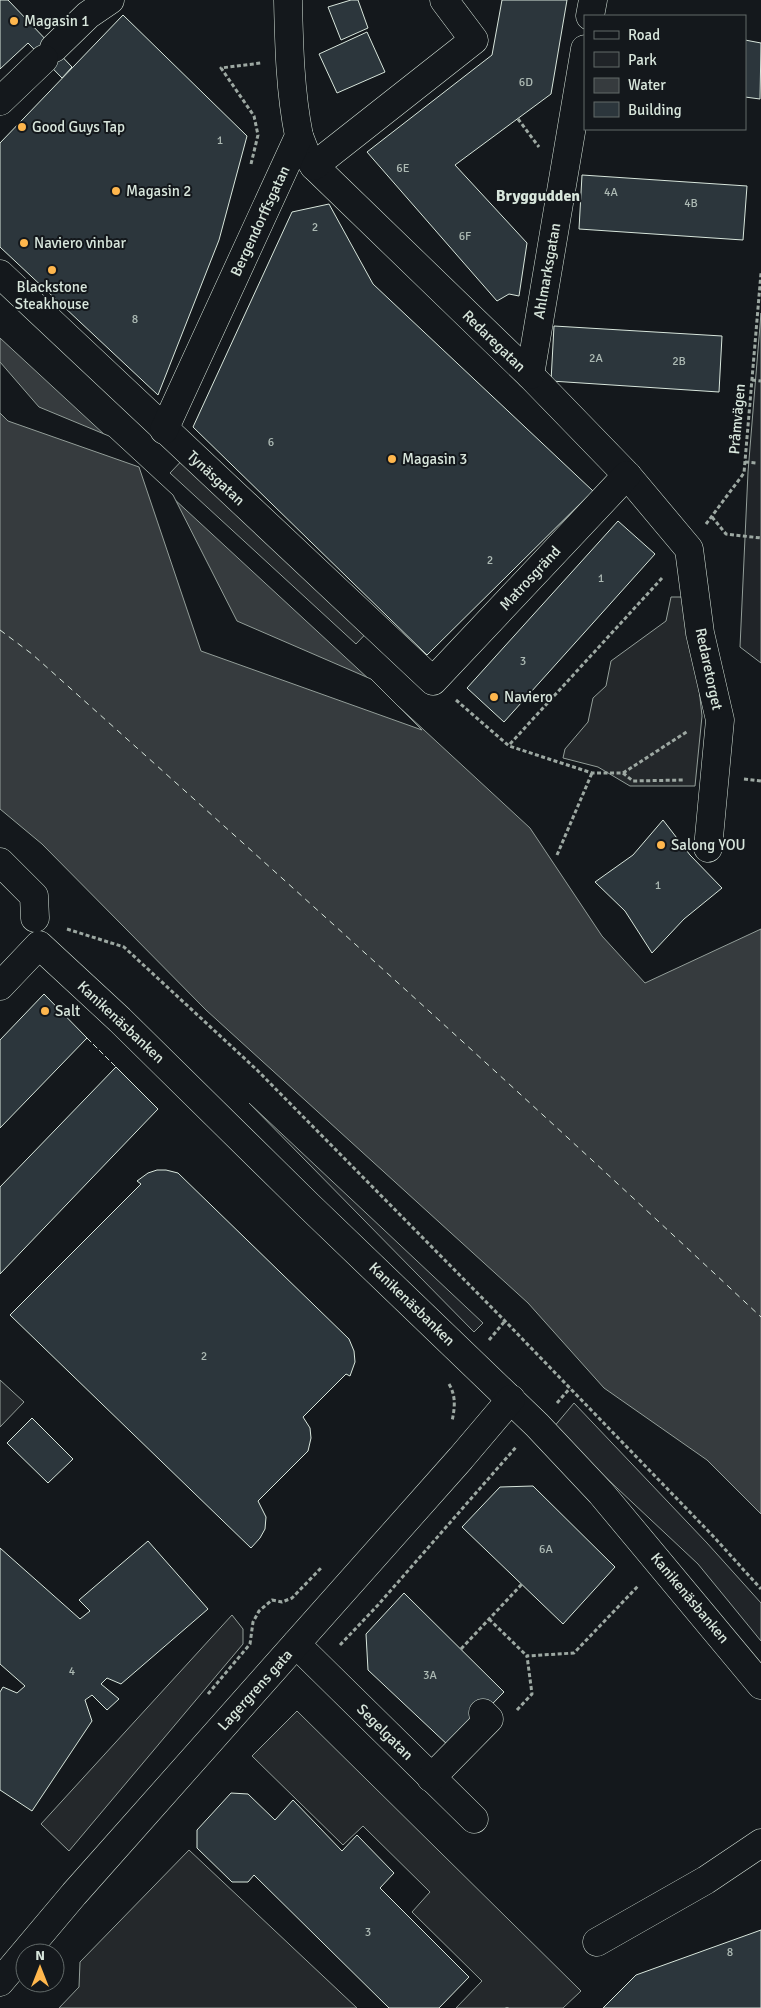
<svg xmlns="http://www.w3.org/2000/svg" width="761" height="2008" viewBox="0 0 761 2008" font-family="Signika,sans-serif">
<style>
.green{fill:#202428;stroke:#939e99}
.parking{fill:#24282b;stroke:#939e99}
.water{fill:#363b3e;stroke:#939e99}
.pier{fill:#14181c;stroke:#939e99}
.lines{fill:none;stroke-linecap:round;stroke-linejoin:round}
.ferry{stroke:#d8e6dc;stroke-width:1;stroke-dasharray:6 5;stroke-linecap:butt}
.building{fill:#2c363c;stroke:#d8e6dc}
.minor-casing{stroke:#d8e6dc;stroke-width:29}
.path{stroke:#9da8a2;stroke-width:3;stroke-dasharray:4 2.5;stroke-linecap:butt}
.minor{stroke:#14181c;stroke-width:28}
.fence{stroke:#d8e6dc;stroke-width:1;stroke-dasharray:6 2.5;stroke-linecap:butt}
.poi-dot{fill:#ffb74d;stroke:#14181c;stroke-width:2}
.labels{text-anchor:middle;stroke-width:4;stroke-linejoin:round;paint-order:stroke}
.number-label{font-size:12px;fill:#adbab4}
.poi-label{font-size:15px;fill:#d8e6dc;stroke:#14181c;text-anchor:start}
.street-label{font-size:15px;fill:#d8e6dc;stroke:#14181c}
.neighbourhood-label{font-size:16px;font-weight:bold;fill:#d8e6dc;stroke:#14181c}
</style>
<rect width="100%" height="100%" fill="#14181c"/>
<g class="green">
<polygon points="761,313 761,663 740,647 748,472"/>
<polygon points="249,1103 483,1323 474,1332"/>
<polygon points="574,1403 707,1543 761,1603 761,1641 698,1564 553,1428"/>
</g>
<g class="parking">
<polygon points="189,453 375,624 356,644 170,473"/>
<polygon points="671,597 689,597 702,716 695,786 630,786 598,767 563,758 565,749 588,722 593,698 606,686 611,661 666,621"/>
<polygon points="0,1380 24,1402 0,1427"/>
<polygon points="232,1615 243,1629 243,1644 69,1851 41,1824"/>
<polygon points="297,1711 581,1991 563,2008 456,2008 482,1981 412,1912 430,1892 363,1826 343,1845 252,1756"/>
<polygon points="189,1850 357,2008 59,2008 79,1987 80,1962"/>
</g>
<polygon class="water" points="0,338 530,828 602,936 645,983 761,929 761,1514 707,1460 604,1388 528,1303 206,1010 42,844 0,809"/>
<polygon class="pier" points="0,362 39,407 109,436 173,495 237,621 371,679 422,730 201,651 139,467 8,421 0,413"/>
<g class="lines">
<path class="ferry" d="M 0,630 L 32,654 C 277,873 521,1092 761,1317"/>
</g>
<g class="building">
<polygon points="0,0 8,0 72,67 62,78 28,43 0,69"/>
<polygon points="351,0 358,0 368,28 341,40 328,7"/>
<polygon points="502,0 567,0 551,94 455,165 527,243 519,296 509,294 497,301 367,152 492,55"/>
<polygon points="123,15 247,136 219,240 158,395 0,247 0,143"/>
<polygon points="367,32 385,72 337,93 319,54"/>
<polygon points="745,40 761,43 760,99 745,97"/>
<polygon points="582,175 747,186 743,240 579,229"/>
<polygon points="329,204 373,284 593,491 427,655 193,427 292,212"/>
<polygon points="554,326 722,336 719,392 551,381"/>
<polygon points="618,521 655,554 504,722 467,688"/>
<polygon points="663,820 690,855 722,888 684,919 652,953 625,911 595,882 633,855"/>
<polygon points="44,994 87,1038 0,1128 0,1040"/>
<polygon points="116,1067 158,1109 0,1274 0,1187"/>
<polygon points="157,1170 166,1170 178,1173 349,1339 354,1351 355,1362 350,1376 346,1374 303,1417 310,1428 311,1438 308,1451 258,1501 266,1517 265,1529 260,1538 251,1548 10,1315 141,1184 137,1181 148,1173"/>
<polygon points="32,1418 73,1459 48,1483 7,1443"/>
<polygon points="533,1486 615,1567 563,1624 462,1527 500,1487"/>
<polygon points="148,1541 208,1609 121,1684 107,1678 101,1684 119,1699 107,1710 92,1695 85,1700 92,1721 32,1811 0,1790 0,1692 3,1687 17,1693 25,1686 0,1664 0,1548 80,1619 90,1611 79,1600"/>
<polygon points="404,1593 504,1692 450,1747 368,1670 366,1634"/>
<polygon points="231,1793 248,1794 275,1820 293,1800 342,1851 357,1835 394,1873 380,1888 469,1977 439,2008 389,2008 254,1875 248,1882 232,1882 197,1848 197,1830"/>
<polygon points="761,1930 761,2008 603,2008 636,1975"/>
</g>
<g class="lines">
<defs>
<g id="minor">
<polyline points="590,16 593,0"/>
<polyline points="54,48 88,15 110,0"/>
<polyline points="0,101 44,59"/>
<polyline points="299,136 306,154 314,166 530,375 627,475 689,549 700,633 720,720 708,848"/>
<polyline points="314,166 474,40 444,0"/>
<polyline points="0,274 433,681 627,475"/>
<polyline points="530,375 585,49"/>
<path d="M 164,430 L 299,136 C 290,91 289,45 288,0"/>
<polyline points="0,862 34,896 35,918"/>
<polyline points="0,986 39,945 120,1020 308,1205 537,1425 601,1493 761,1685"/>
<polyline points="296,1644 474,1819"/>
<polyline points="431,1778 489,1719 483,1713"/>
<polyline points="597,1942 706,1880 761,1843"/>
<polyline points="0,1982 74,1894 461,1458 511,1399"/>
</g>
</defs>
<use href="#minor" class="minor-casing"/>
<g class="path">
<polyline points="518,119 539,147"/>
<polyline points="251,164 258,135 254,116 221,68 261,63"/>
<polyline points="752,380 761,381"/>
<polyline points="745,462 756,463"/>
<polyline points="712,517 726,534 761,538"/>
<polyline points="706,524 744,473 761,273"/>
<polyline points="456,700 509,746 592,773 623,773 688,731"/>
<polyline points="510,744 663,577"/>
<polyline points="623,773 633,781 685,780"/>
<polyline points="744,779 761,781"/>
<polyline points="557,855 592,773"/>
<polyline points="67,929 124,947 257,1070 505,1321 713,1536 761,1589"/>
<polyline points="489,1340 505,1321"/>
<path d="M 449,1384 C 456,1396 455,1407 452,1421"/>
<polyline points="557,1403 570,1388"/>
<polyline points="489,1619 527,1656"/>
<polyline points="340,1645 378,1605 517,1446"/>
<polyline points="461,1649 522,1584"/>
<polyline points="208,1694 250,1644 253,1622 259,1611 272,1600 282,1602 292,1598 322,1567"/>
<polyline points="517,1710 532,1694 527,1656 574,1653 639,1585"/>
<polyline points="507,2007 507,2008"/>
</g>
<use href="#minor" class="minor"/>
<polyline class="fence" points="87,1038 116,1067"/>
</g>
<g class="poi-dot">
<circle cx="14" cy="21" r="5"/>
<circle cx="22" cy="127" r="5"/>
<circle cx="116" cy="191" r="5"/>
<circle cx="24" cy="243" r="5"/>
<circle cx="52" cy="270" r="5"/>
<circle cx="392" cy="459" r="5"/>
<circle cx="494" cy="697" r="5"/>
<circle cx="661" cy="845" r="5"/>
<circle cx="45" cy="1011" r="5"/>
</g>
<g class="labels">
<g class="number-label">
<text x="526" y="86">6D</text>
<text x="220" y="144">1</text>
<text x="403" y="172">6E</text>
<text x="611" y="196">4A</text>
<text x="691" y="207">4B</text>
<text x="315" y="231">2</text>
<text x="465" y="240">6F</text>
<text x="135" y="323">8</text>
<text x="596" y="362">2A</text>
<text x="679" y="365">2B</text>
<text x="271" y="446">6</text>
<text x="490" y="564">2</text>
<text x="601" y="582">1</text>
<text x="523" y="665">3</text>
<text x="658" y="889">1</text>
<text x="204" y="1360">2</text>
<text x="546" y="1553">6A</text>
<text x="72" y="1675">4</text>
<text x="430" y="1679">3A</text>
<text x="368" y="1936">3</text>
<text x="730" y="1956">8</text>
</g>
<g class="poi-label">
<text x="24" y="26">Magasin 1</text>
<text x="32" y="132">Good Guys Tap</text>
<text x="126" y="196">Magasin 2</text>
<text x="34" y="248">Naviero vinbar</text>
<text x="52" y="292" text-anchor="middle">Blackstone<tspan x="52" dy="17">Steakhouse</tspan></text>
<text x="402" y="464">Magasin 3</text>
<text x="504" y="702">Naviero</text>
<text x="671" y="850">Salong YOU</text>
<text x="55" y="1016">Salt</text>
</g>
<g class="street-label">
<text transform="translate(260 221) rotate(-65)" y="5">Bergendorffsgatan</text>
<text transform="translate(547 271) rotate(-80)" y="5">Ahlmarksgatan</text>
<text transform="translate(494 341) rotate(44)" y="5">Redaregatan</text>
<text transform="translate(737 419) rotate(-85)" y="5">Pråmvägen</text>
<text transform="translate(216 478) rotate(43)" y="5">Tynäsgatan</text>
<text transform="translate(530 578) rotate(-47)" y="5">Matrosgränd</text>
<text transform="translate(709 669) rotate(78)" y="5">Redaretorget</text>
<text transform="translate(121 1022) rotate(43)" y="5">Kanikenäsbanken</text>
<text transform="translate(412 1304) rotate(44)" y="5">Kanikenäsbanken</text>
<text transform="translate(690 1598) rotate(50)" y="5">Kanikenäsbanken</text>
<text transform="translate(255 1690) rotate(-48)" y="5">Lagergrens gata</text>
<text transform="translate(385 1732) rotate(45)" y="5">Segelgatan</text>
</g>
<g class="neighbourhood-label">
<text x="538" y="201">Bryggudden</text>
</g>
</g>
<rect x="584" y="15" width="162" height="115" fill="#14181c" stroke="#626a69"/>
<rect x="594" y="31" width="25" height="8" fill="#14181c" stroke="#626a69"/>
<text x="628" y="40" font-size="15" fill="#d8e6dc">Road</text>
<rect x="594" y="52" width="25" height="15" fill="#202428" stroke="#626a69"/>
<text x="628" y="65" font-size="15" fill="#d8e6dc">Park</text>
<rect x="594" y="78" width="25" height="15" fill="#363b3e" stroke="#626a69"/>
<text x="628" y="90" font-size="15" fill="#d8e6dc">Water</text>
<rect x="594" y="102" width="25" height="15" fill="#2c363c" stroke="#626a69"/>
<text x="628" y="115" font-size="15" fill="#d8e6dc">Building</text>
<g transform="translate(40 1968)"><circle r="24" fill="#14181c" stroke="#626a69"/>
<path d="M0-4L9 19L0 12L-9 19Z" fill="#ffb74d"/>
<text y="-8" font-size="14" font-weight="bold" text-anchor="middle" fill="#d8e6dc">N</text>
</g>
</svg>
